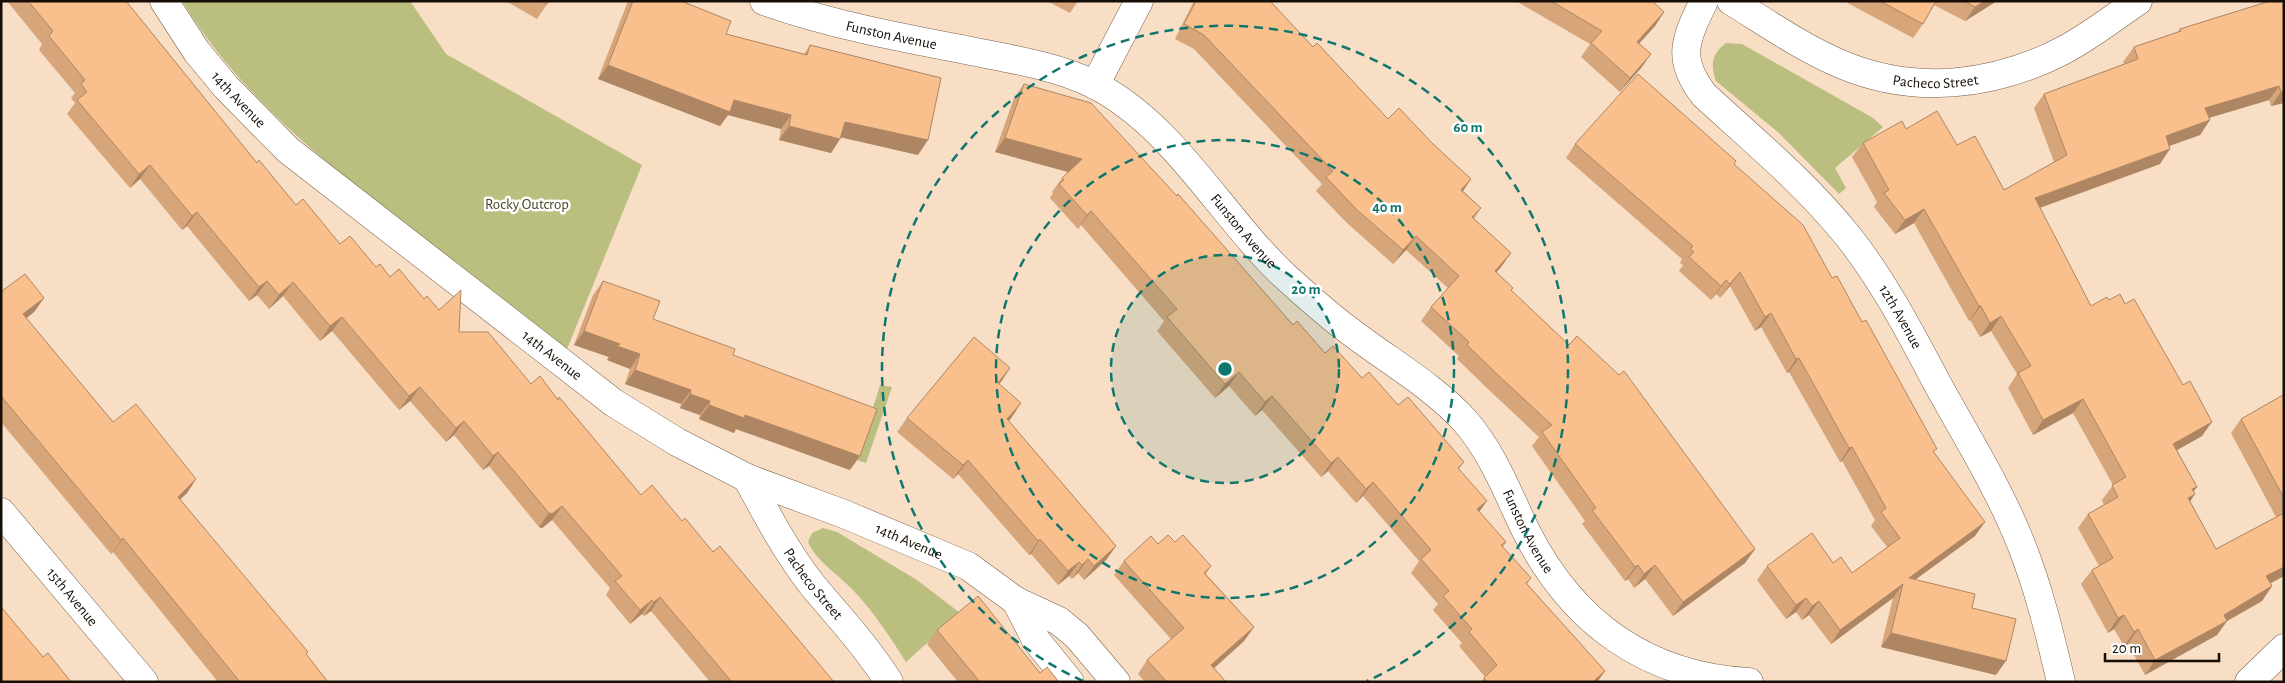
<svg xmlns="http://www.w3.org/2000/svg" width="2285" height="683" viewBox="0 0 2285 683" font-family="'Alegreya Sans',sans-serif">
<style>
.green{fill:#babe7f}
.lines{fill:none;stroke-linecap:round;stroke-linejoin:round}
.street-casing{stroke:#7a644f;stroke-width:29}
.street{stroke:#fff;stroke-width:28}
.wall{fill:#d6a579}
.shaded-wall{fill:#ae8663}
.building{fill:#f9c08d;stroke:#ae8663}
.ring{fill:none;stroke:#0f766e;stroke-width:2.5;stroke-dasharray:9 6}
.labels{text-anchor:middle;stroke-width:5;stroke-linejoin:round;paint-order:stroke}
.street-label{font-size:15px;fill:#160e06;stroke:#fff}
.park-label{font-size:15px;fill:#454720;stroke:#fff}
.centre{fill:#0f766e;stroke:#fff;stroke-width:2.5}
.ring-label{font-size:15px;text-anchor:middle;font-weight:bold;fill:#0f766e;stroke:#fff;stroke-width:5;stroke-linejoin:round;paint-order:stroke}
</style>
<rect width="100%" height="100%" fill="#f7dec5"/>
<g class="green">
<path d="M 182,1 L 410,1 L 446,54 L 642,165 L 567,349 C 516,309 465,270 414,231 C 327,165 240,96 182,1 Z"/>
<path d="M 1726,43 L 1742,44 L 1873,118 L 1883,127 L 1835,168 L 1846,188 L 1839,194 L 1779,133 L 1716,81 C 1710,64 1712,54 1726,43 Z"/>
<polygon points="880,385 892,387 866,463 857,460"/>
<path d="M 823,528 L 837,532 L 917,580 L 960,613 L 906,662 C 890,637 874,612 853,590 C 839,575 816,561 808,542 L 812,533 Z"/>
</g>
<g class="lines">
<defs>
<g id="street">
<path id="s1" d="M 164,1 L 197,52 L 226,87 L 288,150 L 614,403 L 677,442 L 747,478 L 844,514 L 968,566 L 1016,601 L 1059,621 L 1077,636 L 1116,682"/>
<path id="s2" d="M 764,1 C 829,24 898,37 966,50 C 1009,59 1054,65 1093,84 C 1175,125 1222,219 1288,279 C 1309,298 1329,316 1351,332 C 1390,362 1432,385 1465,421 C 1493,453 1508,494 1526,531 C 1572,622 1646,676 1749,682"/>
<path id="s3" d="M 1704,1 C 1685,40 1676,59 1704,95 C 1753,140 1805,183 1847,235 C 1883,280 1910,332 1937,383 C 1966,436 1999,488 2021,544 C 2039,589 2050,635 2061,682"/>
<path id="s4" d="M 1731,1 C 1767,23 1804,49 1843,65 C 1915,95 1994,86 2062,51 C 2089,37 2113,18 2138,1"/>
<polyline points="1095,85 1139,1"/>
<path id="s5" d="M 747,478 C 767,515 787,553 813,586 C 840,618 867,647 889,682"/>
<path id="s6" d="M 1,512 L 144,682"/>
<polyline points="1016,601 1036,640 1070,682"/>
<polyline points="2249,682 2284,648"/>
</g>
</defs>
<use href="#street" class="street-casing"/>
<use href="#street" class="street"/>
</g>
<g class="wall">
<polygon points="7,1 126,1 257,163 296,205 340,244 376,267 390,277 424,299 459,332 531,384 558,399 559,397 641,495 682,521 713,552 834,682 710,682 651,611 644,616 642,614 630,624 606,595 610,588 552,520 542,528 539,527 489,466 483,470 454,435 446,442 410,401 399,410 332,331 320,341 283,296 269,309 257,295 249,301 187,226 182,230 140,179 130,188 67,114 75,103 71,98 75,93 39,50 42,44"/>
<polygon points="506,1 549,1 537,19"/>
<polygon points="628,1 681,1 726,34 804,54 810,45 918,155 841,137 840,139 831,153 779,140 781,129 728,115 720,126 598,79"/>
<polygon points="1047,1 1078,1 1070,13"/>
<polygon points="1194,1 1270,1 1313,47 1388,119 1432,143 1471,179 1463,191 1481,208 1474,219 1511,253 1501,267 1496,273 1511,291 1755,549 1745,563 1673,616 1645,579 1634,588 1628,579 1625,581 1582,524 1585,521 1532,446 1539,437 1489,390 1457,359 1459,356 1421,321 1431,307 1448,288 1406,250 1393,264 1347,223 1316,191 1322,184 1194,49 1175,39"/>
<polygon points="1516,1 1652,1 1664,12 1655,26 1639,43 1651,54 1641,68 1620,92 1581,57 1590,44"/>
<polygon points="1844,1 1997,1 1965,21 1934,5 1923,24 1913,38"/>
<polygon points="2270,1 2284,103 2271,106 2269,100 2209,118 2200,135 2169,146 2160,164 2040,208 2091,306 2109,300 2125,304 2202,436 2177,450 2197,487 2193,491 2195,494 2190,501 2216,549 2276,517 2231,433 2241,419 2284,396 2284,576 2270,583 2272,586 2262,601 2227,621 2217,635 2145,675 2128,644 2124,646 2114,629 2108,633 2081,584 2092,570 2099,566 2078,528 2088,514 2104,505 2102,500 2113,485 2073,413 2033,435 2008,388 2017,374 1991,331 1980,337 1970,320 1969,321 1914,223 1895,234 1874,207 1877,202 1852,157 1863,143 1906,129 1957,145 2004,190 2054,162 2034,108 2044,94 2124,64 2123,62 2134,47 2177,32 2180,29"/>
<polygon points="1024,84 1325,353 1362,378 1398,405 1464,462 1459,469 1479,512 1506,542 1503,547 1531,578 1527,584 1605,671 1597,682 1481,682 1485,677 1459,646 1462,643 1433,610 1438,604 1411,573 1419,561 1363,496 1356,503 1328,471 1321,477 1262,410 1255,416 1229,386 1215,398 1157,331 1164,321 1081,225 1078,229 1050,198 1053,193 1052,192 1062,178 1068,172 995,152 1014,98"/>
<polygon points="1575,144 1734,164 1832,278 1934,453 1975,536 1915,580 1972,608 1996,675 1881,647 1893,598 1831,644 1809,615 1802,620 1796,612 1786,619 1757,580 1767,566 1833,563 1852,573 1887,547 1871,526 1875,520 1842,461 1840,462 1789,372 1787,373 1761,327 1755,331 1730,286 1720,298 1716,294 1711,300 1679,271 1683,265 1680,263 1682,259 1566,158"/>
<polygon points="603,281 653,319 733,355 850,470 736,429 734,433 699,419 700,415 680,408 681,404 625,384 630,369 607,360 609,357 574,345 593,295"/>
<polygon points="1,290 2,291 44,298 34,312 26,318 113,422 196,479 187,493 180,499 328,682 218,682 113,552 111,554 1,422"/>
<polygon points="999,384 1012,417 1009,421 1116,546 1106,560 1084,580 1078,573 1072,579 1069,576 1058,585 1031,554 1029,555 958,474 953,479 897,432 907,418"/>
<polygon points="1175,542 1211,566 1206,574 1254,627 1244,641 1214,668 1226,682 1145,682 1138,674 1147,660 1171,639 1114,575 1124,561 1158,544"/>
<polygon points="937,630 1040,673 1059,682 958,682 927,644"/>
</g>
<g class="shaded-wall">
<polygon points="1985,1 1997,1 1965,21 1975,7"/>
<polygon points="1664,12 1655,26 1628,56 1637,42"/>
<polygon points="1651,54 1641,68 1620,92 1630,78"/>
<polygon points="608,65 734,100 791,115 781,129 728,115 720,126 598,79"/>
<polygon points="2279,86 2269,100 2195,122 2205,108"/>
<polygon points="2284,91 2284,103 2271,106 2281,92"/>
<polygon points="2210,120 2200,135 2155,151 2166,136"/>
<polygon points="845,122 928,140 918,155 835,136"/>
<polygon points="789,126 840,139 831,153 779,140"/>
<polygon points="1005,138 1082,159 1072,173 995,152"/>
<polygon points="2170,149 2160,164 2025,213 2035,198"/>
<polygon points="150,165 140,179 130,188 139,174"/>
<polygon points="1471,179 1461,194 1461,190"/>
<polygon points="1924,209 1914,223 1895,234 1905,220"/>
<polygon points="1091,211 1081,225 1078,229 1087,215"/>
<polygon points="197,212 187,226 182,230 192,216"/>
<polygon points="1416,236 1406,250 1393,264 1403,250"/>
<polygon points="1511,253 1501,267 1485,285 1495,271"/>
<polygon points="1740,272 1730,286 1720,298 1730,284"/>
<polygon points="1726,280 1716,294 1711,300 1721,286"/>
<polygon points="267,281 257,295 249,301 259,287"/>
<polygon points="293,282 283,296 269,309 279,295"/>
<polygon points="44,298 34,312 13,329 23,314"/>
<polygon points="1979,306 1981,306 1970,320 1969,321"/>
<polygon points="1771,313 1761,327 1755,331 1765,317"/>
<polygon points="2001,316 1991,331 1980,337 1990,323"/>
<polygon points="342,317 332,331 320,341 330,326"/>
<polygon points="584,331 620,344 640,354 630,369 607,360 609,357 574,345"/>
<polygon points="1799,358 1789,372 1787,373 1796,359"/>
<polygon points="1010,368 1001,382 988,397 998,383"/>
<polygon points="635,370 691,390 681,404 625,384"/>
<polygon points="1239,372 1229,386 1215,398 1225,384"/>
<polygon points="420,387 410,401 399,410 409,396"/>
<polygon points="690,394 710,401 700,415 680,408"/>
<polygon points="1272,396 1262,410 1255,416 1265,402"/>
<polygon points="2083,399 2073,413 2033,435 2043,420"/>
<polygon points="1021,403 1012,417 998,433 1007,419"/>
<polygon points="709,405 745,415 860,456 850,470 736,429 734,433 699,419"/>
<polygon points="464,421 454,435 446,442 456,428"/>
<polygon points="2212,422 2202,436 2163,458 2173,444"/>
<polygon points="1852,447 1842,461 1840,462 1849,448"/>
<polygon points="498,452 489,466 483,470 493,456"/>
<polygon points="1338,457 1328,471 1321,477 1331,463"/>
<polygon points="968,460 958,474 953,479 963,465"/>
<polygon points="196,479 187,493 168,511 178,497"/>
<polygon points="1373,482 1363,496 1356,503 1366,489"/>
<polygon points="2197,487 2189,498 2195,494 2185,509 2178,513 2192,489"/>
<polygon points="1487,501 1477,515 1477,509"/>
<polygon points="562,506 552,520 542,528 539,527 549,513"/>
<polygon points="1985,522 1975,536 1901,590 1909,578"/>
<polygon points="123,538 113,552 111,554 121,540"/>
<polygon points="1040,539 1031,554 1029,555 1038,541"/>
<polygon points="1116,546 1106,560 1084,580 1094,566"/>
<polygon points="1755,549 1745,563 1673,616 1683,602"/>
<polygon points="1088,559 1078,573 1072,579 1082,565"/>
<polygon points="1079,562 1069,576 1058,585 1068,571"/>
<polygon points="1638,565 1628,579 1625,581 1635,567"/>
<polygon points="1655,565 1645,579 1634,588 1644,574"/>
<polygon points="2284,567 2284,576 2256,591 2266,576"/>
<polygon points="1903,584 1893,598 1831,644 1840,630"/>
<polygon points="2272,586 2262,601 2227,621 2217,635 2145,675 2155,660 2224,615"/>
<polygon points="660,597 651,611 644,616 654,602"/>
<polygon points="1806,598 1796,612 1786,619 1796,605"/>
<polygon points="652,600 642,614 630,624 640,610"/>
<polygon points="1819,601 1809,615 1802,620 1812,606"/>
<polygon points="2124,615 2114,629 2108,633 2118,618"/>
<polygon points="1254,627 1244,641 1202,679 1211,665"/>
<polygon points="2138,629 2128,644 2124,646 2134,632"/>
<polygon points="1891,633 2006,661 1996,675 1881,647"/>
<polygon points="1605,671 1597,682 1593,682 1595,680"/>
</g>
<g class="building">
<polygon points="28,1 126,1 257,163 259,160 296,205 303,199 340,244 350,236 376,267 380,264 390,277 399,269 424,299 427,296 439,310 461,290 459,332 488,332 531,384 540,376 558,400 559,397 641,495 652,485 682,521 685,518 713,552 720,546 834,682 732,682 660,597 654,602 652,600 640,610 615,581 622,576 562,506 552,514 549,513 498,452 493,456 464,421 456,428 420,387 409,396 342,317 330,326 293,282 279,295 267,281 259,287 197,212 192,216 150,165 139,174 77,100 87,92 81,84 85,80 49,36 53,31"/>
<polygon points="541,1 549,1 547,4"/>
<polygon points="633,1 681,1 731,21 726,34 807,55 810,45 941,78 928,140 845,122 840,139 789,126 791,115 734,100 730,112 608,65"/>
<polygon points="1196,1 1270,1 1313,47 1317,43 1319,45 1388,119 1399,108 1432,143 1471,179 1461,190 1481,208 1472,217 1511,253 1495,271 1513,288 1511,290 1569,345 1577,336 1619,375 1624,371 1755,549 1683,602 1655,565 1644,574 1638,565 1635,567 1592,510 1596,508 1542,432 1552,425 1499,376 1467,345 1469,342 1431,307 1459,276 1416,236 1403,250 1356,209 1326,177 1333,171 1204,35 1184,24"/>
<polygon points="1551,1 1652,1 1664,12 1637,42 1651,54 1630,78 1591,43 1602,31"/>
<polygon points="1880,1 1936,1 1923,24"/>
<polygon points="1964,1 1985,1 1975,7"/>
<polygon points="2270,1 2279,1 2279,2 2284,1 2284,91 2281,92 2279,86 2205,108 2210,120 2166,136 2170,149 2035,198 2091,306 2107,297 2109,300 2120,294 2125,304 2134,299 2183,385 2190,381 2212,422 2173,444 2197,487 2192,489 2195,494 2188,498 2216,549 2284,513 2284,567 2266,576 2272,586 2224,615 2227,621 2155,660 2138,629 2134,632 2124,615 2118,618 2092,570 2113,558 2088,514 2118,497 2112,485 2126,477 2083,399 2043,420 2018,373 2031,366 2001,316 1990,323 1981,306 1979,306 1924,209 1905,220 1884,193 1889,190 1863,143 1902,121 1906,129 1937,111 1957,145 1975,136 2004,190 2067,155 2044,94 2138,59 2134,47 2181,31 2180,29"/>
<polygon points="1638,74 1736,161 1734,164 1803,225 1832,278 1837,276 1862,322 1866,320 1937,449 1933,451 1985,522 1909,578 1975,594 1972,608 2016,619 2006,661 1891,633 1903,584 1840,630 1819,601 1812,606 1806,598 1796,605 1767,566 1812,533 1833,563 1841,557 1852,573 1900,538 1881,512 1886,508 1852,447 1849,448 1799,358 1796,359 1771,313 1765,317 1740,272 1730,284 1726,280 1721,286 1689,257 1694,252 1690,249 1693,246 1575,144"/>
<polygon points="1024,84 1091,103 1177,196 1178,194 1293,325 1297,321 1325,353 1333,346 1362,378 1369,372 1398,405 1408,397 1464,462 1458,468 1487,501 1477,509 1506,542 1501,545 1531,578 1526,583 1605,671 1595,680 1596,682 1487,682 1484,678 1497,665 1469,632 1472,629 1443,596 1449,591 1421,559 1431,550 1373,482 1366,489 1338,457 1331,463 1272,396 1265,402 1239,372 1225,384 1167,317 1177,309 1091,211 1087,215 1059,184 1064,180 1062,178 1082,159 1005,138"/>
<polygon points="25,274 44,298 23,314 113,422 136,404 196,479 178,497 308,652 306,654 328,682 240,682 123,538 121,540 1,396 1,290 2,291"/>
<polygon points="603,281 660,301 653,319 735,349 733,355 877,409 860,456 745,415 744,418 709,405 710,401 690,394 691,390 635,370 640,354 617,346 620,344 584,331"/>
<polygon points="974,337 1010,368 998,383 1021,403 1007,419 1116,546 1094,566 1088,559 1082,565 1079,562 1068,571 1040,539 1038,541 968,460 963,465 907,418"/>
<polygon points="2283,395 2284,396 2284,498 2241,419"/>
<polygon points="1168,535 1175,542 1183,535 1211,566 1204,573 1254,627 1211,665 1226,682 1167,682 1147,660 1184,628 1124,561 1151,536 1158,544"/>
<polygon points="978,596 1040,673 1047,667 1059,682 980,682 937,630"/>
<polygon points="1,607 43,657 48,653 71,682 1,682"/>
</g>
<circle cx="1225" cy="369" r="114" fill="#0f766e" fill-opacity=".12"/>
<g class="ring">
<circle cx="1225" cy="369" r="114"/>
<circle cx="1225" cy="369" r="229"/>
<path d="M1083 681A343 343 0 1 1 1367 681"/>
</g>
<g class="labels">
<g class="street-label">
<text dy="5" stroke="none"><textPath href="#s2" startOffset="132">Funston Avenue</textPath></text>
<text dy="5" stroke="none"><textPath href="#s4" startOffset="224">Pacheco Street</textPath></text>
<text dy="5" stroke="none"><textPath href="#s1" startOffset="124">14th Avenue</textPath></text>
<text dy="5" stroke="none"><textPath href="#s2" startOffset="552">Funston Avenue</textPath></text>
<text dy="5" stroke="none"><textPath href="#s3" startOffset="400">12th Avenue</textPath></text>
<text dy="5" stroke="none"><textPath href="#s1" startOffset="529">14th Avenue</textPath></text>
<text dy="5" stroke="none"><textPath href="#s2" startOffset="972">Funston Avenue</textPath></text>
<text dy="5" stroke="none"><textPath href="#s1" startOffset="934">14th Avenue</textPath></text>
<text dy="5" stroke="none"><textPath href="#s5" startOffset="125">Pacheco Street</textPath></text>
<text dy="5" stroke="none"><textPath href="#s6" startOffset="111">15th Avenue</textPath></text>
</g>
<g class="park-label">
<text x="527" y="209">Rocky Outcrop</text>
</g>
</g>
<circle cx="1225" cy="369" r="8" class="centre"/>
<g class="ring-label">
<text x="1468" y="132">60 m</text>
<text x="1387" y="212">40 m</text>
<text x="1306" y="294">20 m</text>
</g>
<rect width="2285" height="683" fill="none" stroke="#160e06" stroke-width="5"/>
<path d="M2105 653v8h114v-8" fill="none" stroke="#160e06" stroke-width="2.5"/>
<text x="2112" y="653" font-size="15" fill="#160e06" stroke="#ffffff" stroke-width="4" paint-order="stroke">20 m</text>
</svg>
